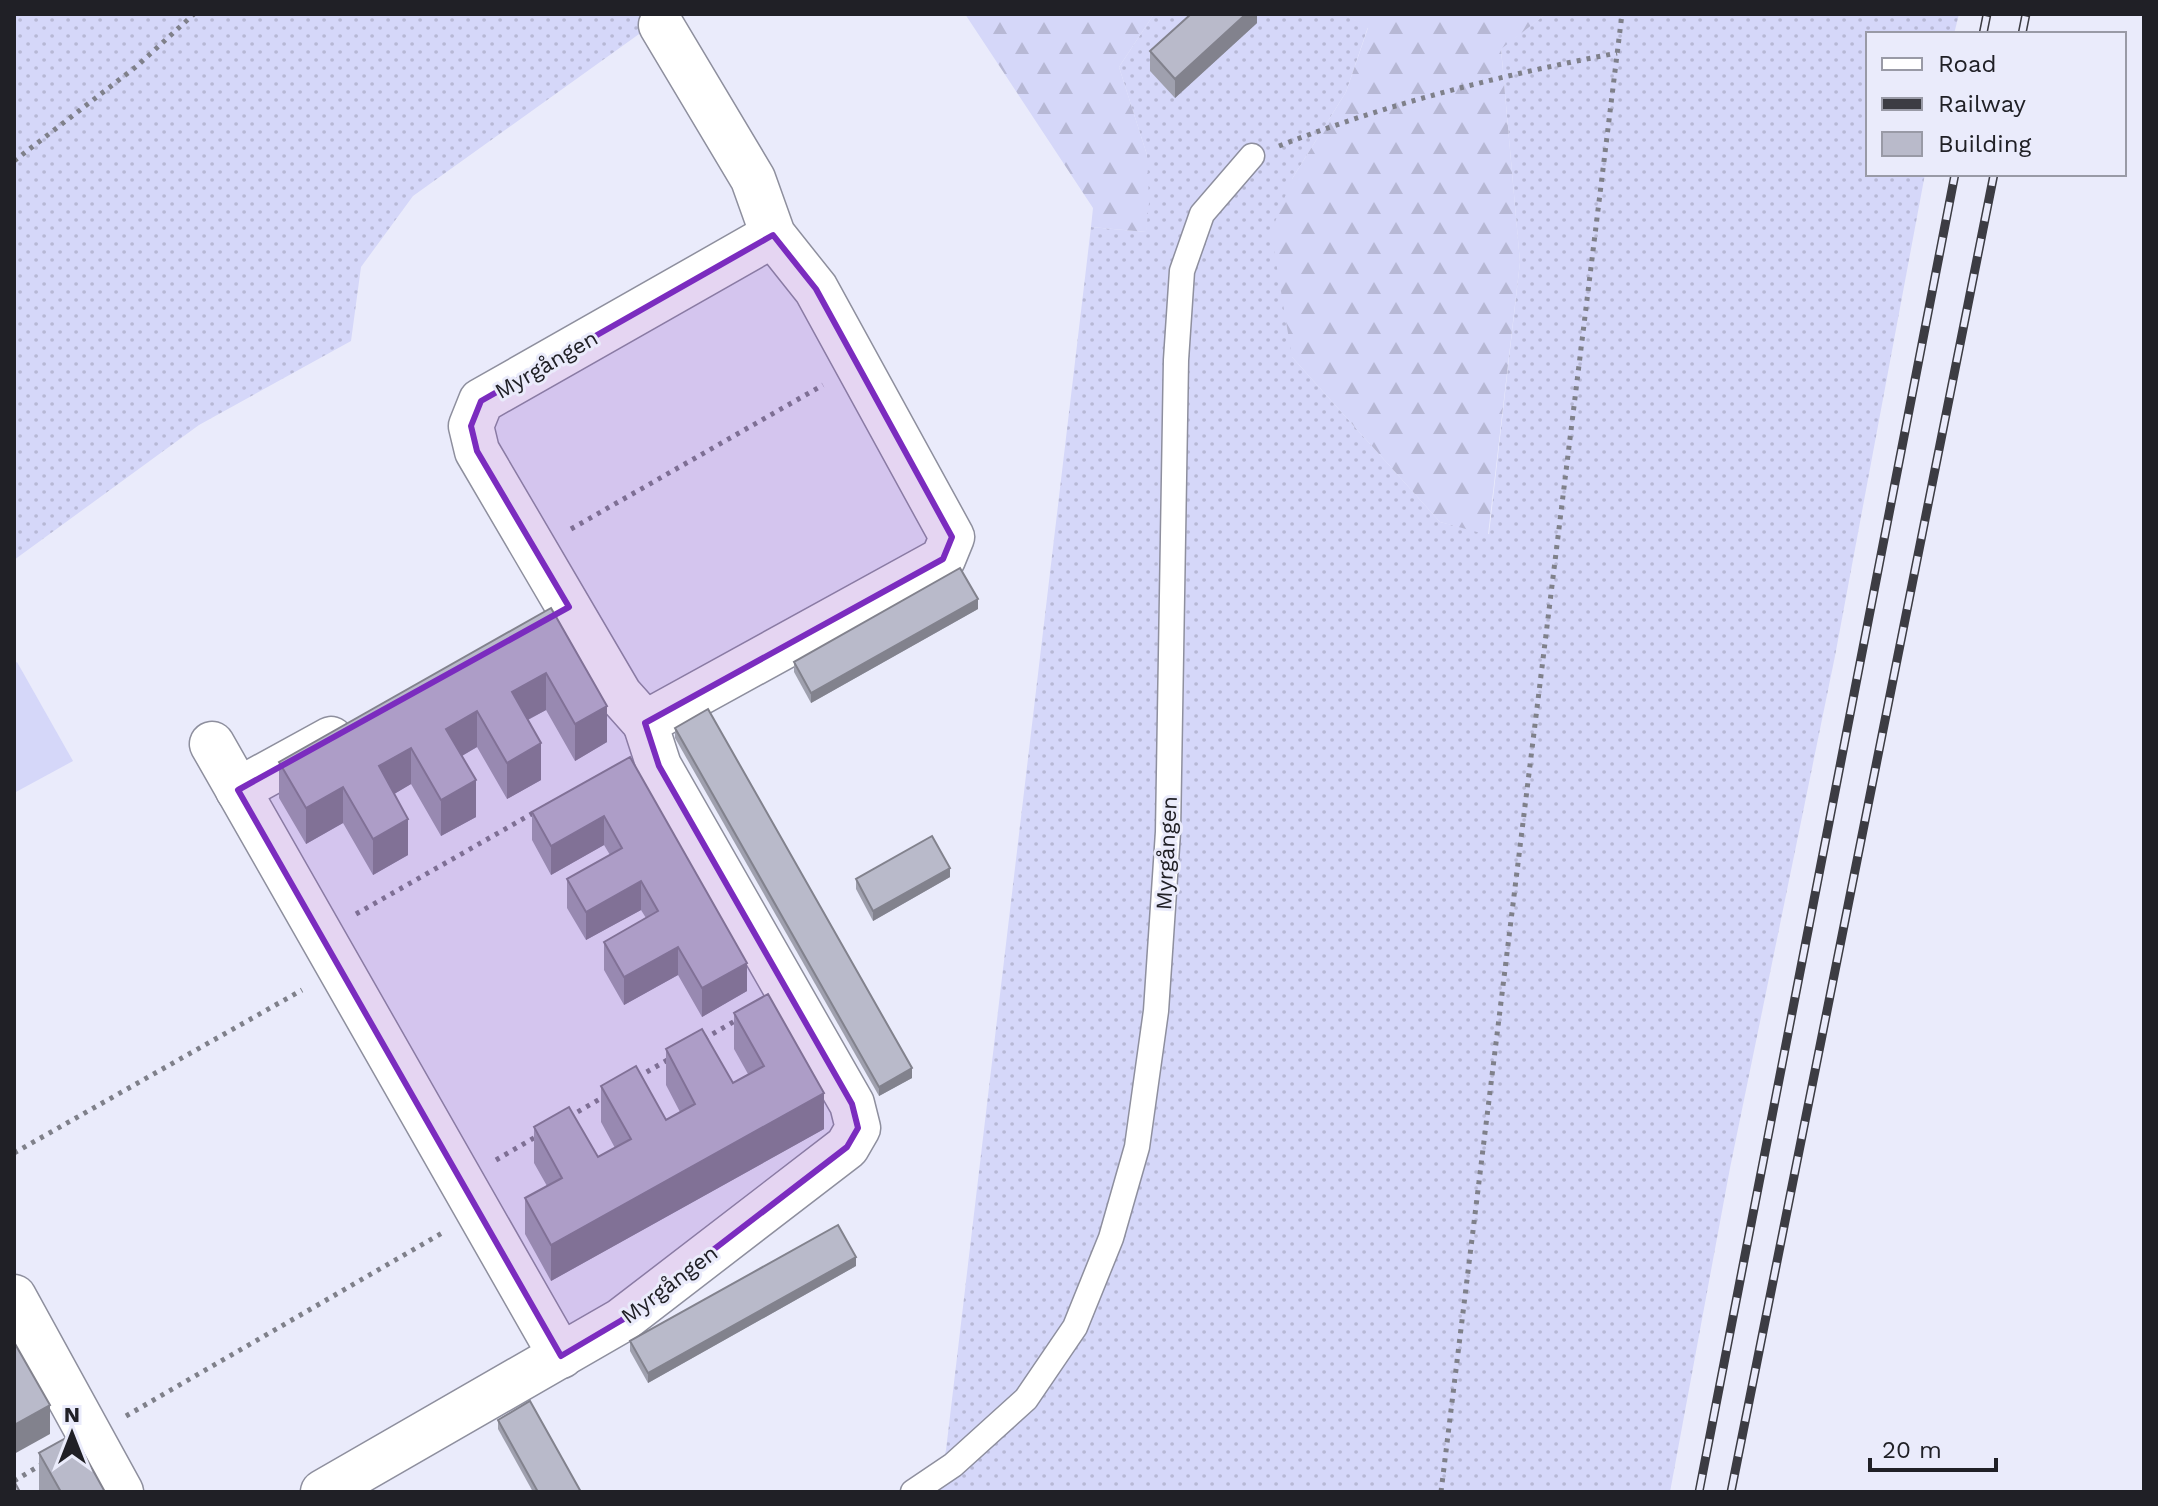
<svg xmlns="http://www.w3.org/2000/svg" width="2158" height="1506" viewBox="0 0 2158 1506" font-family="'Work Sans',sans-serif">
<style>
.grass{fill:url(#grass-dots)}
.forest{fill:url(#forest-firs)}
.park{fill:#d5d7f9}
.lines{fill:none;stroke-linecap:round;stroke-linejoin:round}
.lane-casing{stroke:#8e8f9e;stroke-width:27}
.street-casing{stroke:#8e8f9e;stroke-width:47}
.path{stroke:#7f808a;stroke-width:5;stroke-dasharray:4 6;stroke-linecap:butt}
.lane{stroke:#fff;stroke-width:24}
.street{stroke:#fff;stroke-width:44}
.rail-casing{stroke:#3c3c43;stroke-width:9}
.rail{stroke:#eaebfb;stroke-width:6;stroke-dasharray:18;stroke-linecap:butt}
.wall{fill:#9fa0ae}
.shaded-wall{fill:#82828d}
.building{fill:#b9baca;stroke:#82828d;stroke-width:2}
.marked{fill:#7b2cbf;fill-opacity:0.2;stroke:#7b2cbf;stroke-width:6;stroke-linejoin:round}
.labels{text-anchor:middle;stroke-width:6;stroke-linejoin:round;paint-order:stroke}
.street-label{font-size:22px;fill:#202026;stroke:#eaebfb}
</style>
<defs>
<pattern id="grass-dots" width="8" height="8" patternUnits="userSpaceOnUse" patternTransform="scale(2)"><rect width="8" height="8" fill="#d5d7f9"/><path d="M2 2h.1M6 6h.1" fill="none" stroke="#b7b8d5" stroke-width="1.8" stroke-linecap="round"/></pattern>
<pattern id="forest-firs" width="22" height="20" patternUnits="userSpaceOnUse" patternTransform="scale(2)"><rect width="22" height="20" fill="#d5d7f9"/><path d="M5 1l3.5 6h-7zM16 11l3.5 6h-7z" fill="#b7b8d5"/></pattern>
</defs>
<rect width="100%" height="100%" fill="#eaebfb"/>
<g class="grass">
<polygon points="14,14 667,14 413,196 361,267 351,341 199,425 14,560"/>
<polygon points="1154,14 1343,14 1368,27 1346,92 1292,179 1292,357 1440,522 1489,534 1520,262 1501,48 1546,14 1959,14 1954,34 1868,34 1868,174 1925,174 1835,656 1730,1168 1670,1492 936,1492 946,1450 1091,227 1146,232 1147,155 1119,67"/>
</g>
<g class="forest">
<polygon points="965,14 1154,14 1119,67 1147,155 1149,203 1146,232 1091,227 1093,208"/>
<polygon points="1343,14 1546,14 1501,49 1520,262 1488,535 1440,522 1292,357 1271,232 1292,179 1346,92 1368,28"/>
</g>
<polygon class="park" points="17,662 73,761 14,793 14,664"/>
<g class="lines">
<defs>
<polyline id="lane" points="913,1492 953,1465 1026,1399 1075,1327 1111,1238 1137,1147 1156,1011 1168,832 1176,360 1182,271 1202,214 1252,156"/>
<g id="street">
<polyline points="645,723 620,695 477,451 471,426 481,401 773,235"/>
<polyline points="212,744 561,1356"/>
<polyline points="238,790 331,739"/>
<polyline points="14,1297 121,1492"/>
<polyline points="323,1492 622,1320 847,1147 858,1128 852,1104 659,766 645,723 943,559 952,537 816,289 773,235 753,179 661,25"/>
</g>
</defs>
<use href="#lane" class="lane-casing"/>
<use href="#street" class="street-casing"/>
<g class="path">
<path d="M 1279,146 C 1389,103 1502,75 1617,53"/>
<polyline points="14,161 137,66 194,14"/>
<polyline points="571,529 823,385"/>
<polyline points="356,914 535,812"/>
<polyline points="704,1039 740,1018"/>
<polyline points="638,1077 671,1058"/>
<polyline points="569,1117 605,1096"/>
<polyline points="14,1153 302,990"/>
<polyline points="496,1160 539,1135"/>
<polyline points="126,1416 442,1233"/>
<polyline points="14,1481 44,1463"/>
<polyline points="1441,1492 1622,14"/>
</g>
<use href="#lane" class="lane"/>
<use href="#street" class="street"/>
<defs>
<g id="rail">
<polyline points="1983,34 1987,14"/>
<polyline points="2022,34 2026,14"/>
<polyline points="1699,1492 1955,174"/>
<polyline points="1731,1492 1994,174"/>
</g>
</defs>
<use href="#rail" class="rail-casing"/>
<use href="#rail" class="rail"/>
</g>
<g class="wall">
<polygon points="1257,14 1257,23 1175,98 1150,71 1150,51"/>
<polygon points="551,608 607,742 575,761 546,710 528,720 541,780 507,799 477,747 462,756 476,817 441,836 411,784 394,794 408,855 373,875 343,823 306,844 279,798 279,762"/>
<polygon points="978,609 811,703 794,672 794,662"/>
<polygon points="675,728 912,1078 879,1096 675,738"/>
<polygon points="630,757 747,991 702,1017 678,975 624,1005 604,970 604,942 646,918 641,910 586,940 567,908 567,879 610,855 604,845 551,875 532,840 532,812"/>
<polygon points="950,877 873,921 856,889 856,879"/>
<polygon points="734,1013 824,1129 551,1281 525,1234 525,1198 547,1186 534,1163 534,1127 598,1157 615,1148 601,1122 601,1086 666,1120 680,1112 666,1085 666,1049 733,1083 748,1074 734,1049"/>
<polygon points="856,1266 648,1383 630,1351 630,1341"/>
<polygon points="498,1420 581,1492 533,1492 498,1429"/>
<polygon points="39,1453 105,1492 40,1492 39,1490"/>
</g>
<g class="shaded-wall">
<polygon points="1246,14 1257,14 1257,23 1175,98 1175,79"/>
<polygon points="978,599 978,609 811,703 811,693"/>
<polygon points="546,673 546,710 512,728 512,692"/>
<polygon points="607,706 607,742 575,761 575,724"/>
<polygon points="477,711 477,747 446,765 446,729"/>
<polygon points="541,743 541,780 507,799 507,763"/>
<polygon points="411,748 411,784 379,803 379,766"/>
<polygon points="476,780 476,817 441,836 441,800"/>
<polygon points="343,787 343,823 306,844 306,808"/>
<polygon points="604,816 604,845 551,875 551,846"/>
<polygon points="408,819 408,855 373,875 373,839"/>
<polygon points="950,868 950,877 873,921 873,911"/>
<polygon points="641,881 641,910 586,940 586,912"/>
<polygon points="678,947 678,975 624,1005 624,977"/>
<polygon points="747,963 747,991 702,1017 702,988"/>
<polygon points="912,1068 912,1078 879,1096 879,1087"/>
<polygon points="824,1093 824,1129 551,1281 551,1245"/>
<polygon points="856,1257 856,1266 648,1383 648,1373"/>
<polygon points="50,1405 50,1434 14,1454 14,1425"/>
</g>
<g class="building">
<polygon points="1191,14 1246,14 1175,79 1150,51"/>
<polygon points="960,568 978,599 811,693 794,662"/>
<polygon points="551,608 607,706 575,724 546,673 512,692 541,743 507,763 477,711 446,729 476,780 441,800 411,748 379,766 408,819 373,839 343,787 306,808 279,762"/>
<polygon points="708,709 912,1068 879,1087 675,728"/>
<polygon points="630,757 747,963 702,988 678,947 624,977 604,942 658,911 641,881 586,912 567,879 622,848 604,816 551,846 532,812"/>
<polygon points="932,836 950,868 873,911 856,879"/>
<polygon points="768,994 824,1093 551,1245 525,1198 562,1178 534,1127 569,1107 598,1157 631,1139 601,1086 636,1066 666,1120 695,1104 666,1049 702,1029 733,1083 764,1066 734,1013"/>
<polygon points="838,1225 856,1257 648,1373 630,1341"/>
<polygon points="14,1342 50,1405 14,1425"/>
<polygon points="530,1401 581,1492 538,1492 498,1420"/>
<polygon points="73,1434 105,1492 61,1492 39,1453"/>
<polygon points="14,1481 20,1492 14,1492"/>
</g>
<path class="marked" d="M 773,235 L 816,289 L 952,537 L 943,559 L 645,723 L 659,766 L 852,1104 L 858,1128 L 847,1147 L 622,1320 L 561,1356 L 238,790 L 569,607 L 477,451 L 471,426 L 481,401 Z"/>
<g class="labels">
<g class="street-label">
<text transform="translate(546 364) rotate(-30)" y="8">Myrgången</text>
<text transform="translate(1166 853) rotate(-87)" y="8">Myrgången</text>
<text transform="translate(669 1284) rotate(-37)" y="8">Myrgången</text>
</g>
</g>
<rect width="2158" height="1506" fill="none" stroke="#202026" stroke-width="32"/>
<rect x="1866" y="32" width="260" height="144" fill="#eaebfb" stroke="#999aa6" stroke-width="2"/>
<rect x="1882" y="58" width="40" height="12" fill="#ffffff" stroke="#999aa6" stroke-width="2"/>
<text x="1938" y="72" font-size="24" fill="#202026">Road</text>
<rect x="1882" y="98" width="40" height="12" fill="#3c3c43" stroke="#999aa6" stroke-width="2"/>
<text x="1938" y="112" font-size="24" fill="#202026">Railway</text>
<rect x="1882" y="132" width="40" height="24" fill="#b9baca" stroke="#999aa6" stroke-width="2"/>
<text x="1938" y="152" font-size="24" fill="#202026">Building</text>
<g transform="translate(72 1434)" stroke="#eaebfb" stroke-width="6" paint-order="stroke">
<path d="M0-6L14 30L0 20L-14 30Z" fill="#202026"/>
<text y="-12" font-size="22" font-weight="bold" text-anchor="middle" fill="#202026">N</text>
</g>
<path d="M1870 1458v12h126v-12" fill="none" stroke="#202026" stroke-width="4"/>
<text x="1882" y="1458" font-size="24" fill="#202026" stroke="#eaebfb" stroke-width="6" paint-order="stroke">20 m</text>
</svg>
